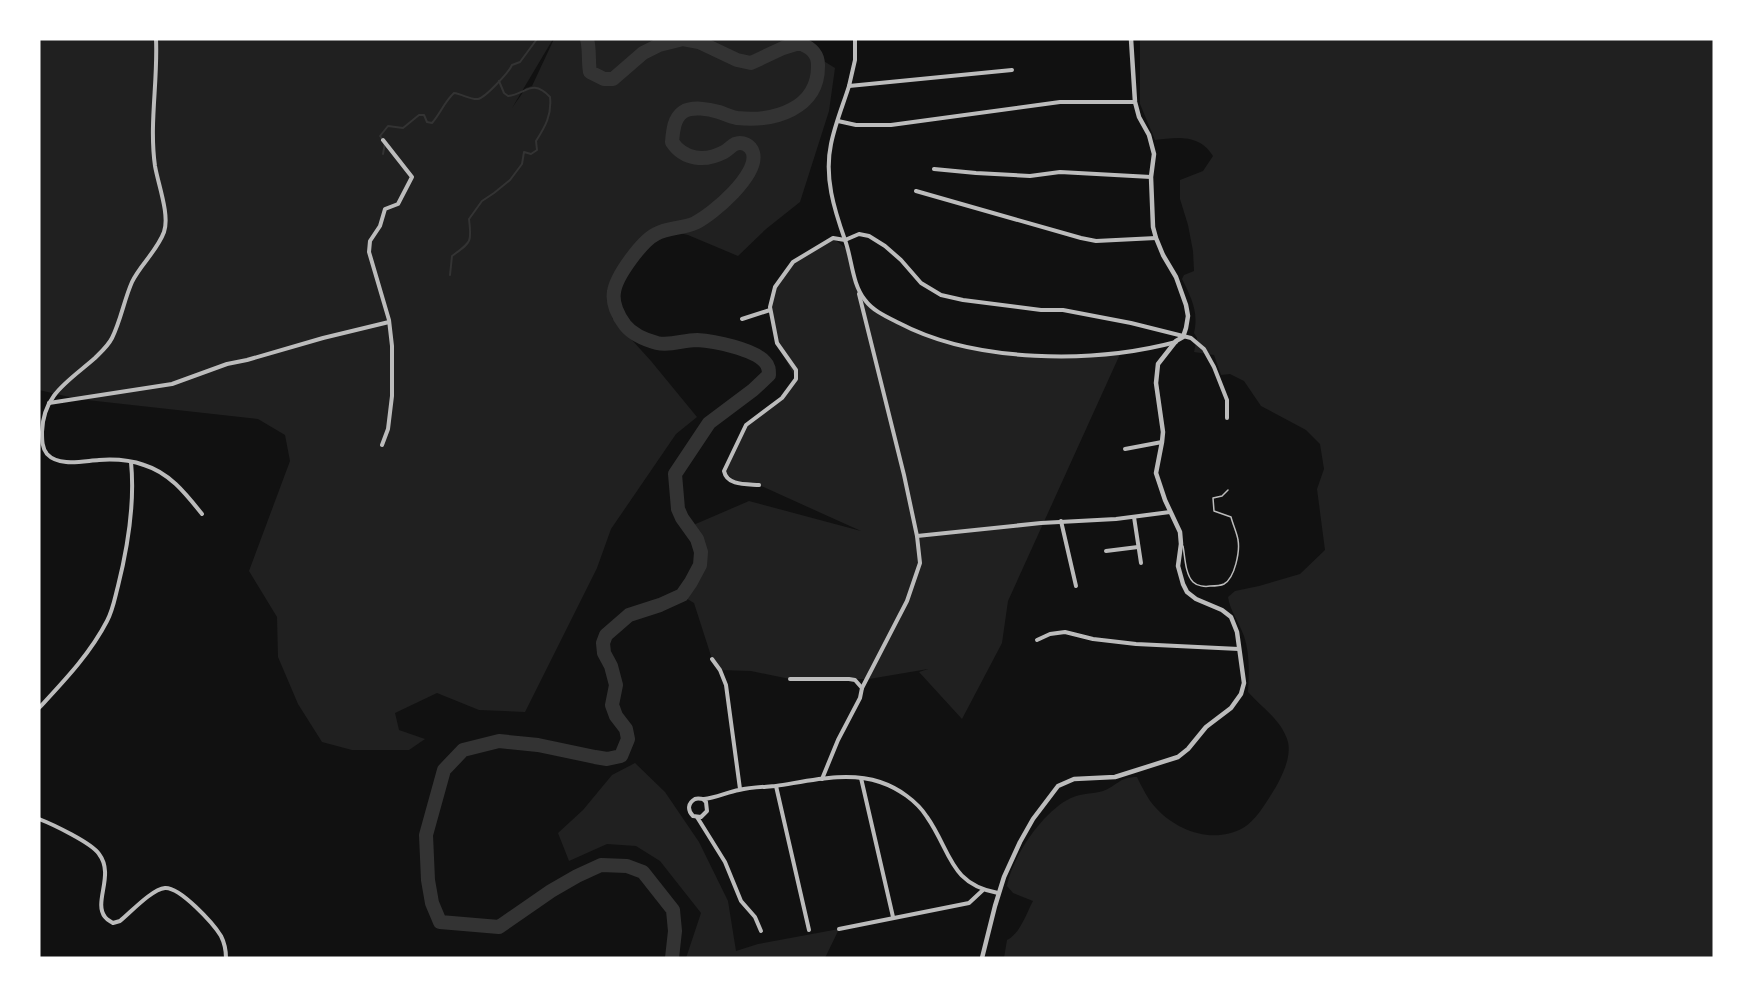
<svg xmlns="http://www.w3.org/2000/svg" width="1753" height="997" viewBox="0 0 1753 997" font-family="'Zilla Slab',serif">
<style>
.green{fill:#202020}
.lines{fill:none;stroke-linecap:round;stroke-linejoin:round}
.stream{stroke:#333;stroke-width:2}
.river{stroke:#333;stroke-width:14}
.service{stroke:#bcbcbc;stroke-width:1.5}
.minor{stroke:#bcbcbc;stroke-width:4}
.tertiary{stroke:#bcbcbc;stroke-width:4.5}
</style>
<rect width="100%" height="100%" fill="#111"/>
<g class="green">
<polygon points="39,39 553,39 512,108 526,88 532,86 554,39 788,39 835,68 829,111 800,202 766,229 738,256 688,235 671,231 641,246 611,297 612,318 651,361 697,417 676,434 611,529 597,568 525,712 479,710 437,693 395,713 399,730 425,739 409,750 352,750 322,742 298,704 278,657 277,617 249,571 290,461 285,435 258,419 78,399 39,390"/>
<path d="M 1140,39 L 1714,39 L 1714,958 L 1004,958 L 1007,940 C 1020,934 1026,914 1033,901 L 1013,893 L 1007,886 C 1012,857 1043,811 1071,798 C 1081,793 1093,794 1103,791 C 1117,786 1119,777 1137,777 C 1142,787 1148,800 1156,808 C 1178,832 1214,844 1243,828 C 1257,820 1269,798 1277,785 C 1284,772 1291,756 1288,742 C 1282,720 1262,708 1248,692 C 1249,673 1250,654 1244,636 C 1239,622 1230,611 1228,597 L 1235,591 L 1259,586 L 1300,574 L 1325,550 L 1317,489 L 1324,469 L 1320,444 L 1306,430 L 1261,406 L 1244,381 L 1230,374 L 1221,375 L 1214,355 L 1194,352 L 1197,338 L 1194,333 C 1199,312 1191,297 1182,279 L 1184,275 L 1194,271 L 1193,251 L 1188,225 L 1180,199 L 1180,180 L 1203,171 L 1213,156 C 1200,134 1177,137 1155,140 L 1140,104 Z"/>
<polygon points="833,238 849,251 858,290 875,310 918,333 968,348 1049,357 1121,352 1008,601 1002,643 962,719 919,672 928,669 869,679 790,679 751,671 720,670 712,659 694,603 684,597 702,566 701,552 684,529 749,501 861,531 759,485 737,483 724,471 746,425 782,398 796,379 777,343 774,326 771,295 793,262"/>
<polygon points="635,763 665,792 699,842 728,901 736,951 758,944 839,929 825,958 686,958 701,913 660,861 636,846 607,844 569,861 558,833 583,810 612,775"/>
</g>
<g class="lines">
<g class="stream">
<path d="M 383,154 L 385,143 L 380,136 L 388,126 L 403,128 L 419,115 L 424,115 L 427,122 L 432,123 C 440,114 445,101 454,93 C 462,94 471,100 478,99 C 485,98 509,72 512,65 L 520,62 L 537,39"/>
<path d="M 450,275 L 452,256 C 471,242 472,243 469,219 L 482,201 L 494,193 L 510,180 L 522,164 L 524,152 L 531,154 L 537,150 L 536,141 C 545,127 552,115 550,97 C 532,78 526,94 508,96 L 504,93 L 499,81"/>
</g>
<path class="river" d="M 587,39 C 590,50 588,61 590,72 L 604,79 L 613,79 L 643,53 L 659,45 L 683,39 L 699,42 L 737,60 L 751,63 L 783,48 L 799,43 C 810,47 818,53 818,65 C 819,109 774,122 737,118 C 731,117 725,114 719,112 C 709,109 692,106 683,112 C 674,118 673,131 672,142 C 684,160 705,162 724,152 C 728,150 731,146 735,144 C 742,141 751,145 753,153 C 759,175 713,214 695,223 C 682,229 668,227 656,234 C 642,241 616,276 614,292 C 612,303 618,316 625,325 C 632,334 646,340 657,343 C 671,346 683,340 697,340 C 714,341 754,349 765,362 C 769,366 769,370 769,375 L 753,390 L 709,423 L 675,474 L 678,509 L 682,518 L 697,539 L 701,552 L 700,565 L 691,582 L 682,595 L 660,605 L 629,615 L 606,635 L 603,643 L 604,653 L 611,666 L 616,685 L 612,705 L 616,716 L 626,729 L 628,739 L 621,756 L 607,759 L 595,757 L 538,745 L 499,741 L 463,750 L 444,770 L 426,835 L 428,880 L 432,903 L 440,922 L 499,927 L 551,891 L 577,876 L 601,865 L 627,866 L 643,872 L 673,910 L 675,931 L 672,958"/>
<path class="service" d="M 1183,546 C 1185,556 1185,574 1193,582 C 1197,586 1205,587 1210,586 C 1215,586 1220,586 1224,584 C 1235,578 1240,551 1238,540 C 1237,533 1233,525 1231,517 L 1214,511 L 1213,498 L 1222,496 L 1228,490"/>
<g class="minor">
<path d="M 156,39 C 158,81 149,124 155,166 C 158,184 170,215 164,232 C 157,251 140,265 132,282 C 124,300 121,320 112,338 C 108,346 101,352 95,358 C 69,381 43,394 42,432 C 42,440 42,448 47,454 C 59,467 83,461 99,460 C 113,459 130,460 144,465 C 170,473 186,494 202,514"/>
<polyline points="855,39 855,60 849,86 1012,70"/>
<path d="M 849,86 C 843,105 835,124 831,144 C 824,177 834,209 845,240 L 859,234 L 869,236 L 885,246 L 901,260 L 921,283 L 941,295 L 963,300 L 1041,310 L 1063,310 L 1131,323 L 1191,338 L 1204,349 L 1214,367 L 1227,400 L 1227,418"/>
<polyline points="838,121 856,125 891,125 1060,102 1135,102"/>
<polyline points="934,169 976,173 1030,176 1060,172 1151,177"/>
<polyline points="916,191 1081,238 1096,241 1156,238"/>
<polyline points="859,294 904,475 917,536 920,563 907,601 862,688"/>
<polyline points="742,319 770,310"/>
<polyline points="49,403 172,384 227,364 247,360 323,338 389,322"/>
<polyline points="382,445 388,429 392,396 392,346 389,320 369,252 370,241 380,226 385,209 398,204 412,177 383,140"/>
<polyline points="1125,449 1162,442"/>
<path d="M 759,485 C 747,484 727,486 724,471 L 746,425 L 782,398 L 796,379 L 796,370 L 777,343 L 770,307 L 775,287 L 793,262 L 833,238 L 845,240 C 852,259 852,284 865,300 C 873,311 887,317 899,323 C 975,363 1093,364 1176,342"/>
<polyline points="1134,517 1141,563"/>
<polyline points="1061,521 1076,586"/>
<polyline points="917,536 1041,523 1116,519 1170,512"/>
<polyline points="1106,551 1138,547"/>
<polyline points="1037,640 1050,634 1065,632 1093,639 1136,644 1239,649"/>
<polyline points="712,659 720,670 726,685 740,789"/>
<polyline points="790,679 849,679 855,680 862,688 860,698 838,740 822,779"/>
<path d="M 39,708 C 64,681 90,654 107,621 C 113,610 115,597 118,586 C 128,546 135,502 131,462"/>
<polyline points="861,778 893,917"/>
<polyline points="776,786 809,930"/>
<path d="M 703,799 L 706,802 L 707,811 L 701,817 L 693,816 C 687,810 688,803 695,799 C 698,798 701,799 704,799 C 715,798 728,792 739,790 C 751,787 764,787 776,786 C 809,781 847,771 880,782 C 898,788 917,801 927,817 C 951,851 949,884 998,893"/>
<polyline points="697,817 725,862 741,901 755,917 761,931"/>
<path d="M 39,819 C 52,824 92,843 99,854 C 115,875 93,902 105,917 C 107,920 110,921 113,923 L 120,921 C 130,913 152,889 165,888 C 180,887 213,923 221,936 C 224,942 226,951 226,958"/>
<polyline points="839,929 969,903 983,890"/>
</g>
<polyline class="tertiary" points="982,958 995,906 1004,877 1020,842 1033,819 1058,786 1074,779 1115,777 1178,757 1188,749 1206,727 1231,708 1241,694 1244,683 1237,632 1231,617 1222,610 1196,599 1187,592 1183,584 1178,566 1181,544 1180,532 1165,500 1156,473 1162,442 1163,432 1156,383 1158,364 1176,341 1183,337 1186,328 1188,316 1186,305 1176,277 1163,255 1156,238 1153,227 1151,177 1154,154 1149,135 1139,117 1135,102 1131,39"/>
</g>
<rect width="1753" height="997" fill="none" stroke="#ffffff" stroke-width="81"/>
</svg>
